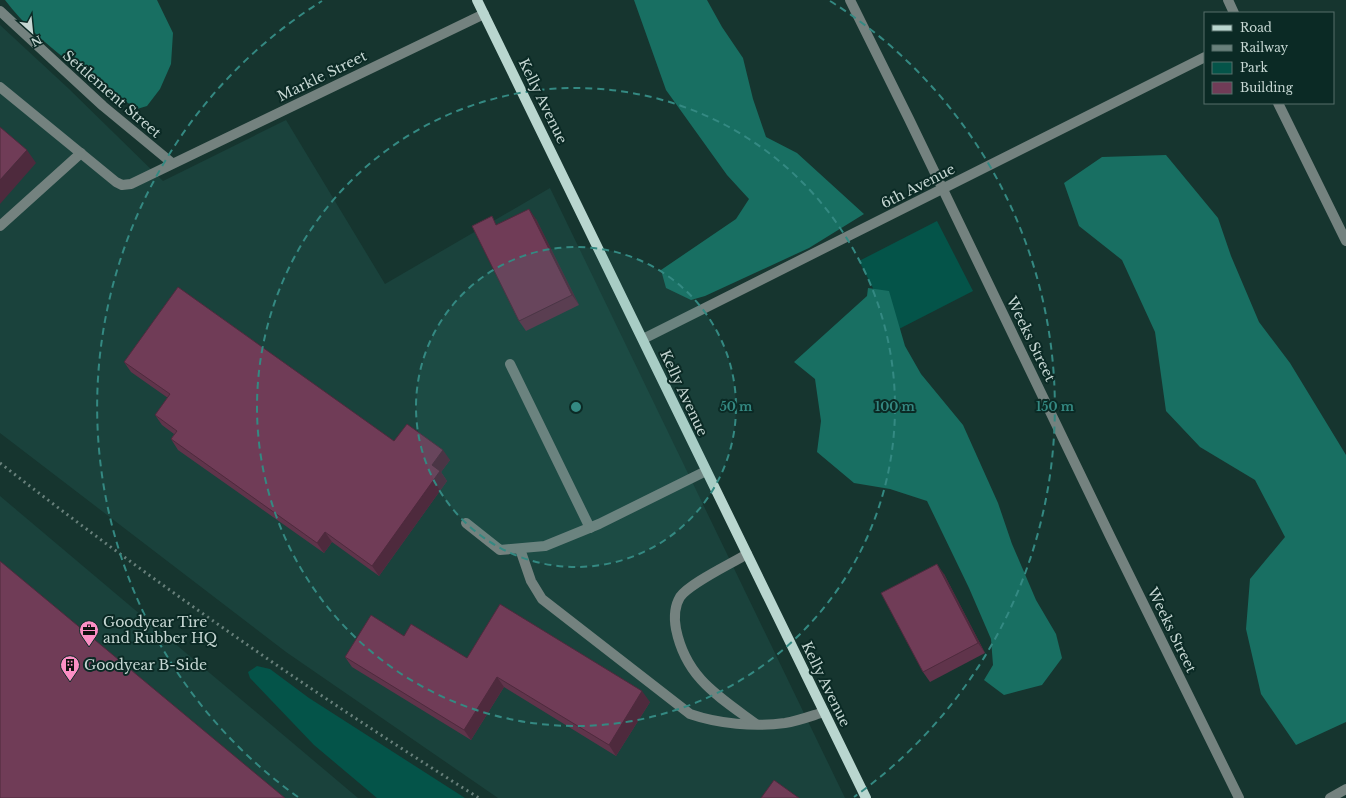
<svg xmlns="http://www.w3.org/2000/svg" width="1346" height="798" viewBox="0 0 1346 798" font-family="'Libre Baskerville',serif">
<style>
.built{fill:#1a423c}
.green{fill:#045449}
.forest{fill:#186f62}
.lines{fill:none;stroke-linecap:round;stroke-linejoin:round}
.minor{stroke:#74827f;stroke-width:10}
.major{stroke:#b9d6cf;stroke-width:10}
.rail{stroke:#68807b;stroke-width:3;stroke-dasharray:2 4;stroke-linecap:butt}
.wall{fill:#60344b}
.shaded-wall{fill:#4e2a3d}
.building{fill:#703c57;stroke:#4e2a3d}
.ring{fill:none;stroke:#348982;stroke-width:2;stroke-dasharray:7 5}
.labels{text-anchor:middle;stroke-width:4;stroke-linejoin:round;paint-order:stroke}
.street-label{font-size:14px;fill:#c6d7d3;stroke:#0b2a25}
.poi-label{font-size:14px;fill:#c6d7d3;stroke:#0b2a25;text-anchor:start}
.centre{fill:#348982;stroke:#0b2a25;stroke-width:2}
.ring-label{font-size:12px;text-anchor:middle;font-weight:bold;fill:#348982;stroke:#0b2a25;stroke-width:4;stroke-linejoin:round;paint-order:stroke}
</style>
<rect width="100%" height="100%" fill="#16352f"/>
<g class="built">
<polygon points="0,25 68,88 163,181 286,120 385,284 550,188 845,798 498,798 286,652 0,433"/>
<polygon points="0,496 358,798 0,798"/>
</g>
<g class="green">
<polygon points="937,221 973,291 895,331 859,261"/>
<polygon points="257,666 270,669 309,698 465,798 377,798 314,745 250,678 248,672"/>
</g>
<g class="forest">
<path d="M 5,0 L 157,0 L 173,33 L 171,64 L 160,89 L 147,106 L 137,109 C 90,77 39,45 5,0 Z"/>
<polygon points="634,0 707,0 722,27 743,58 753,99 766,137 797,153 864,214 809,248 705,296 691,300 666,288 661,270 736,219 749,199 727,175 666,90"/>
<polygon points="1166,155 1218,218 1231,256 1259,322 1290,363 1346,455 1346,722 1296,745 1261,694 1246,629 1250,579 1285,537 1255,480 1200,447 1166,411 1155,332 1122,260 1079,226 1064,183 1102,157"/>
<polygon points="868,288 889,291 905,346 921,374 963,425 998,503 1012,544 1036,600 1056,634 1062,658 1042,685 1004,695 984,680 993,665 991,639 969,588 927,501 890,489 854,483 817,452 821,421 815,379 794,362 867,296"/>
</g>
<g class="lines">
<g class="minor">
<polyline points="850,0 909,119 1110,536 1239,798"/>
<polyline points="1228,0 1234,13"/>
<polyline points="0,11 103,106 172,163"/>
<polyline points="0,87 116,182 122,185 131,184 484,14"/>
<polyline points="1278,103 1346,241"/>
<polyline points="0,226 81,153"/>
<polyline points="643,339 1205,57"/>
<polyline points="510,364 590,528"/>
<polyline points="466,523 500,550 545,546 599,524 706,471"/>
<path d="M 520,549 L 531,581 L 542,599 L 690,714 C 719,724 754,727 785,723 C 798,721 811,716 824,712"/>
<path d="M 747,554 C 731,564 690,583 680,597 C 674,607 674,618 676,629 C 686,678 718,696 756,724"/>
<polyline points="1330,798 1346,789"/>
</g>
<polyline class="major" points="477,0 866,798"/>
<path class="rail" d="M 0,463 C 154,583 314,694 479,798"/>
</g>
<g class="wall">
<polygon points="536,219 579,305 526,331 519,321 497,224"/>
<polygon points="124,362 394,441 450,460 441,472 447,481 379,576 332,542 324,553 178,450 171,439 174,434 162,425 155,415 168,398 131,372"/>
<polygon points="944,574 985,653 930,682 923,672"/>
<polygon points="404,636 467,658 650,702 616,756 504,687 471,740 352,667 345,657"/>
</g>
<g class="shaded-wall">
<polygon points="27,150 36,163 0,204 0,180"/>
<polygon points="529,209 536,219 579,305 572,295"/>
<polygon points="443,450 450,460 441,472 447,481 379,576 372,566 432,465"/>
<polygon points="325,532 332,542 324,553 317,543"/>
<polygon points="937,564 944,574 985,653 978,643"/>
<polygon points="497,677 504,687 471,740 464,730"/>
<polygon points="642,691 650,702 616,756 609,745"/>
</g>
<g class="building">
<polygon points="0,127 27,150 0,180"/>
<polygon points="529,209 572,295 519,321 472,226 492,216 496,225"/>
<polygon points="178,287 394,441 407,424 443,450 432,465 440,471 372,566 325,532 317,543 171,439 177,431 155,415 170,394 124,362"/>
<polygon points="0,561 285,798 0,798"/>
<polygon points="937,564 978,643 923,672 881,593"/>
<polygon points="500,604 642,691 609,745 497,677 464,730 345,657 371,615 404,636 411,624 467,658"/>
<polygon points="774,780 799,798 761,798"/>
</g>
<circle cx="576" cy="407" r="160" fill="#348982" fill-opacity=".12"/>
<g class="ring">
<circle cx="576" cy="407" r="160"/>
<circle cx="576" cy="407" r="319"/>
<path d="M298 797A479 479 0 0 1 322 1M830 1A479 479 0 0 1 854 797"/>
</g>
<defs>
<symbol id="office-pin" viewBox="-11 -11 22 30"><path d="M0 17L-7.5 6A9.5 9.5 0 1 1 7.5 6Z" fill="#fb8fc5" stroke="#0b2a25"/><path d="M-6-3h4V-5.5h4V-3h4V5H-6ZM-1-4.5V-3h2v-1.5ZM-6 0V1H6V0Z" fill="#111"/></symbol>
<symbol id="building-pin" viewBox="-11 -11 22 30"><path d="M0 17L-7.5 6A9.5 9.5 0 1 1 7.5 6Z" fill="#fb8fc5" stroke="#0b2a25"/><path d="M-4-6H4V6H1V3H-1V6H-4ZM-2.5-4.3h1.7v1.8h-1.7ZM.8-4.3h1.7v1.8H.8ZM-2.5-1h1.7V.8h-1.7ZM.8-1h1.7V.8H.8Z" fill="#111"/></symbol>
</defs>
<g fill-rule="evenodd">
<use href="#office-pin" x="78" y="619" width="22" height="30"/>
<use href="#building-pin" x="59" y="654" width="22" height="30"/>
</g>
<g class="labels">
<g class="street-label">
<text transform="translate(322 76) rotate(-26)" y="5">Markle Street</text>
<text transform="translate(112 94) rotate(41)" y="5">Settlement Street</text>
<text transform="translate(543 101) rotate(64)" y="5">Kelly Avenue</text>
<text transform="translate(918 186) rotate(-27)" y="5">6th Avenue</text>
<text transform="translate(1031 339) rotate(64)" y="5">Weeks Street</text>
<text transform="translate(684 393) rotate(65)" y="5">Kelly Avenue</text>
<text transform="translate(1172 630) rotate(64)" y="5">Weeks Street</text>
<text transform="translate(826 684) rotate(64)" y="5">Kelly Avenue</text>
</g>
<g class="poi-label">
<text x="103" y="627">Goodyear Tire<tspan x="103" dy="16">and Rubber HQ</tspan></text>
<text x="84" y="670">Goodyear B-Side</text>
</g>
</g>
<circle cx="576" cy="407" r="6" class="centre"/>
<g class="ring-label">
<text x="736" y="411">50 m</text>
<text x="895" y="411">100 m</text>
<text x="1055" y="411">150 m</text>
</g>
<rect x="1204" y="12" width="130" height="92" fill="#0b2a25" stroke="#566f6b"/>
<rect x="1212" y="25" width="20" height="6" fill="#b9d6cf" stroke="#566f6b"/>
<text x="1240" y="32" font-size="12" fill="#c6d7d3">Road</text>
<rect x="1212" y="45" width="20" height="6" fill="#68807b" stroke="#566f6b"/>
<text x="1240" y="52" font-size="12" fill="#c6d7d3">Railway</text>
<rect x="1212" y="62" width="20" height="12" fill="#045449" stroke="#566f6b"/>
<text x="1240" y="72" font-size="12" fill="#c6d7d3">Park</text>
<rect x="1212" y="82" width="20" height="12" fill="#703c57" stroke="#566f6b"/>
<text x="1240" y="92" font-size="12" fill="#c6d7d3">Building</text>
<g transform="translate(32 32) rotate(153)" stroke="#0b2a25" stroke-width="3" paint-order="stroke">
<path d="M0-3L7 15L0 10L-7 15Z" fill="#c6d7d3"/>
<text y="-6" font-size="11" font-weight="bold" text-anchor="middle" fill="#c6d7d3">N</text>
</g>
</svg>
